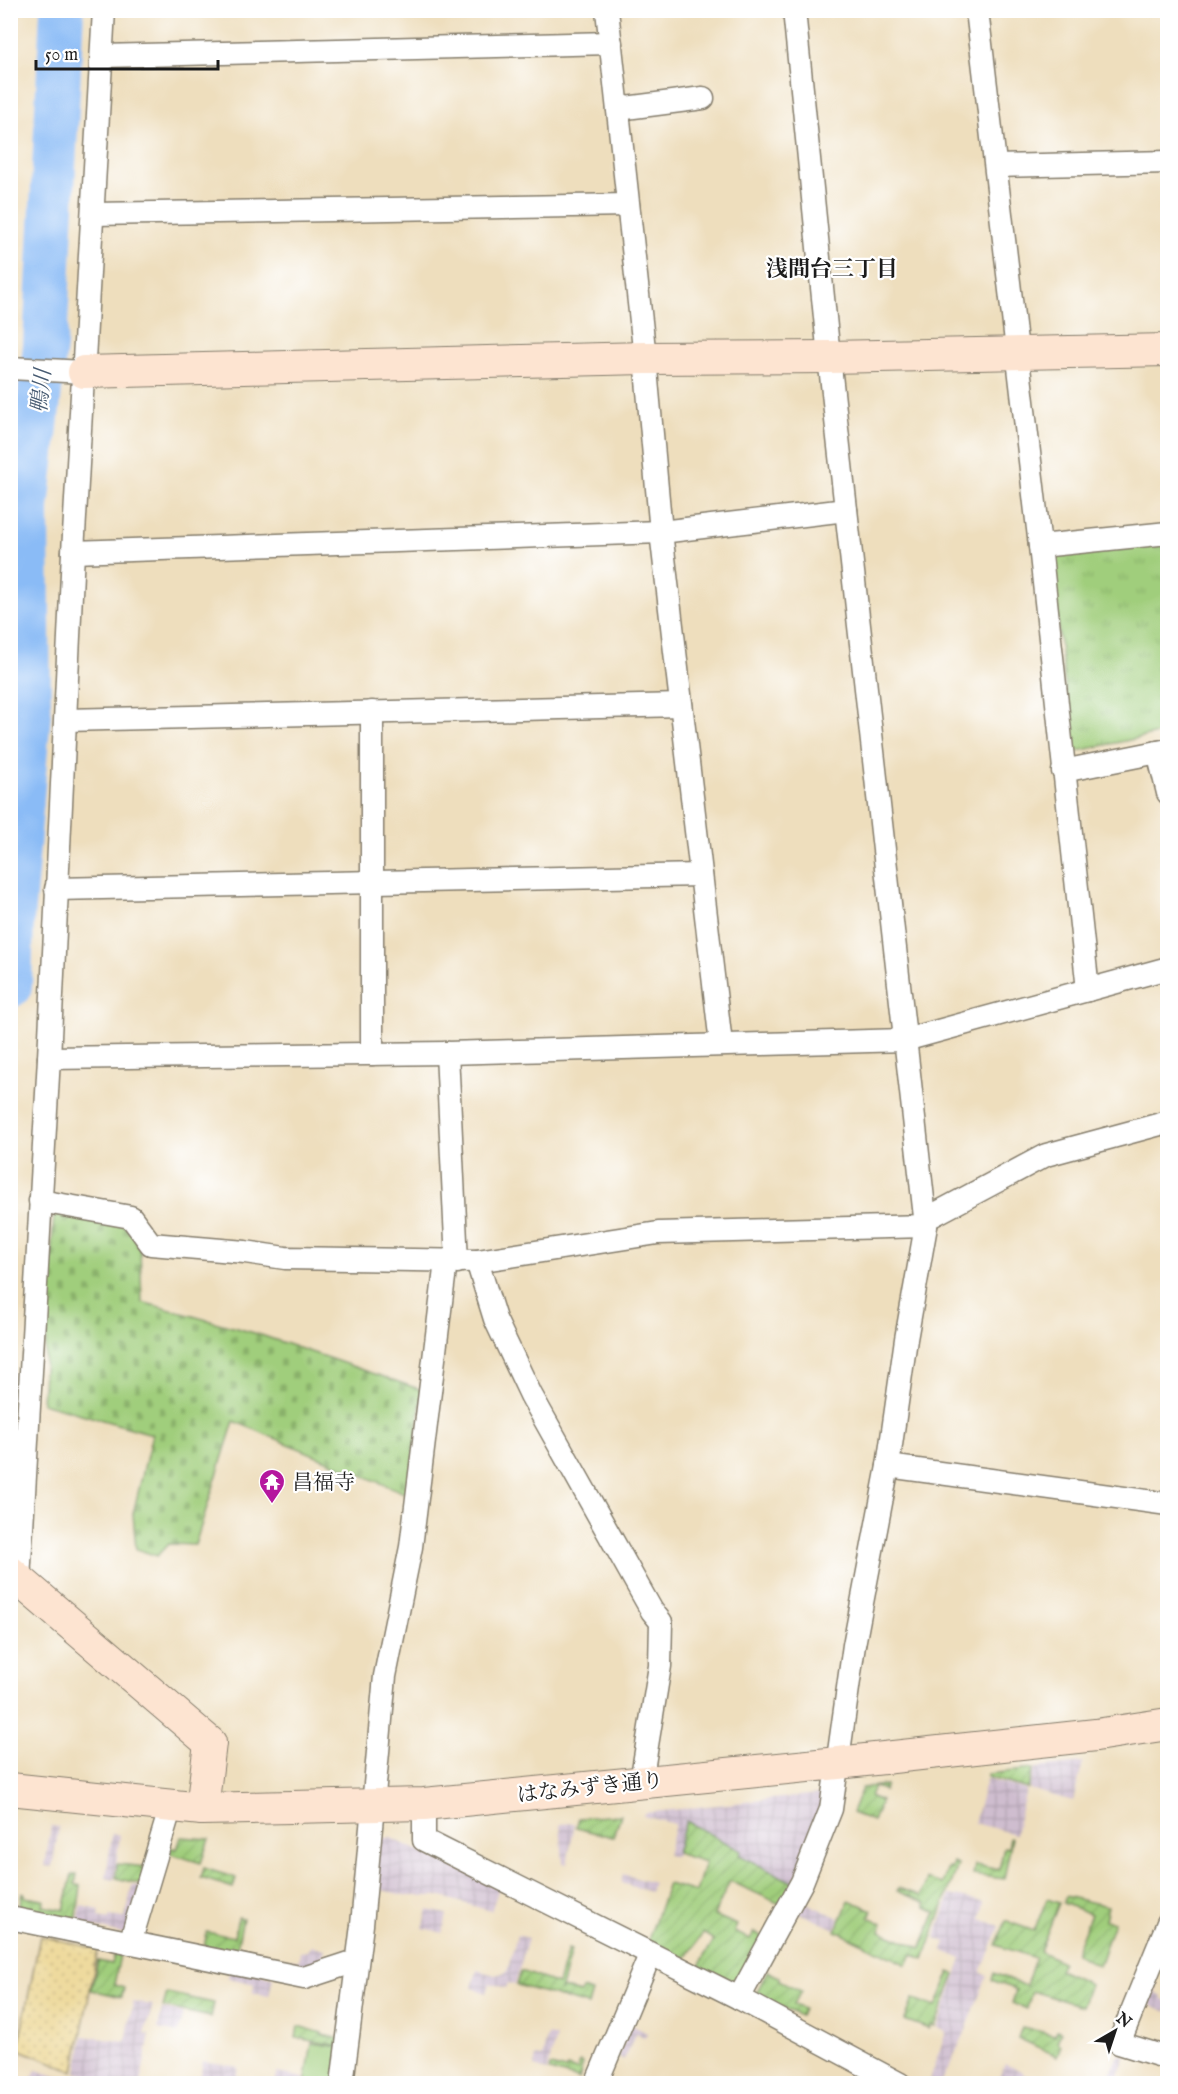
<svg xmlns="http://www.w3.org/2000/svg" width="1178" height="2094" viewBox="0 0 1178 2094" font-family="'IM FELL English','Noto Serif JP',serif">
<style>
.industrial{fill:url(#industrial-grid)}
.grass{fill:#a0ce7c;stroke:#5e754c;stroke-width:1.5}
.sand{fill:url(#sand-dots);stroke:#857b5d;stroke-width:1.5}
.cemetery{fill:url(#cemetery-stones);stroke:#5e754c;stroke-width:1.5}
.park{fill:url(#park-tufts);stroke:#5e754c;stroke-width:1.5}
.garden{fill:url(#garden-furrows);stroke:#5e754c;stroke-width:1.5}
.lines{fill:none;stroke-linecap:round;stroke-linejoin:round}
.river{stroke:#8abbf6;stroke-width:44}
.street-casing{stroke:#857d6c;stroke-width:25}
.secondary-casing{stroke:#857d6c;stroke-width:34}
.street{stroke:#fff;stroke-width:22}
.secondary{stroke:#fde4d1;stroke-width:32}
.labels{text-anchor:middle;stroke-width:4.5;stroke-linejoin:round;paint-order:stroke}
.poi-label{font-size:21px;fill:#1c1c1c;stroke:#fff;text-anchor:start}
.street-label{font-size:21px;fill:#1c1c1c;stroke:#fff}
.neighbourhood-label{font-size:22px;font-weight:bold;fill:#1c1c1c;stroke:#fff}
.water-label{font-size:22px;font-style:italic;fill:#485c73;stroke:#fff}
</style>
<defs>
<pattern id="industrial-grid" width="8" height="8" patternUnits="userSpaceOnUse" patternTransform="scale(1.5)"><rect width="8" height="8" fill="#cfbdcf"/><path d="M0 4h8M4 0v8" fill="none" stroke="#b1a2b1"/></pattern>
<pattern id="sand-dots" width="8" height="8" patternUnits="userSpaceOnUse" patternTransform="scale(1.5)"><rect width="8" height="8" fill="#eeda9e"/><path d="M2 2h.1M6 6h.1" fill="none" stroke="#ccba88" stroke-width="1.8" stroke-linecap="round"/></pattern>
<pattern id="cemetery-stones" width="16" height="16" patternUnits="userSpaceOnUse" patternTransform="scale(1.5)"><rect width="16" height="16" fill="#a0ce7c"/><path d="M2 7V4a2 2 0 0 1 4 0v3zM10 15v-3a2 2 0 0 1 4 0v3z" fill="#89b06b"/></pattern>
<pattern id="park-tufts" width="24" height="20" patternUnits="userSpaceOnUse" patternTransform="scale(1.5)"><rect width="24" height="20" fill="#a0ce7c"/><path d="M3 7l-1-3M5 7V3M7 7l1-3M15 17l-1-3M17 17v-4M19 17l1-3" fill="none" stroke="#89b06b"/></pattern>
<pattern id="garden-furrows" width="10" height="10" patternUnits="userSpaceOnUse" patternTransform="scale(1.5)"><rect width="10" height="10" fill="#a0ce7c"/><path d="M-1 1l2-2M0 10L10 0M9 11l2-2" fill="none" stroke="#89b06b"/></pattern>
</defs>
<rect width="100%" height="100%" fill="#fff"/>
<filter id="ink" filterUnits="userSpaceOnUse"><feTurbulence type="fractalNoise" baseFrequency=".0167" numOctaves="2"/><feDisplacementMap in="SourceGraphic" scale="12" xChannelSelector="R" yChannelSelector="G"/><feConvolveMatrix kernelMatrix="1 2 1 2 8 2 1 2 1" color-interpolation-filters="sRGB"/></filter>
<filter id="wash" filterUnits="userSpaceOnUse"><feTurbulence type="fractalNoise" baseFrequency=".008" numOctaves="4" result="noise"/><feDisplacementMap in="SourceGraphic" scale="24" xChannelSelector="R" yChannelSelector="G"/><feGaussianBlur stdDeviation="1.35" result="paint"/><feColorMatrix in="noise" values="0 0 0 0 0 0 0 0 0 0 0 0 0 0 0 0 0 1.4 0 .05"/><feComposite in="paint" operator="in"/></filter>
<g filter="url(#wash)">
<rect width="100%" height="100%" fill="#eedebd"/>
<g class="industrial">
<polygon points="1083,1763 1073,1801 1029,1789 1035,1768"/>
<polygon points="986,1779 1026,1790 1015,1834 974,1823"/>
<polygon points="827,1793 794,1883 739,1855 741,1852 686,1822 675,1857 667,1855 675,1824 643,1816 644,1813"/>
<polygon points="575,1823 567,1864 563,1863 560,1824"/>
<polygon points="51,1826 59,1827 52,1867 45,1866"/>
<polygon points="112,1833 120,1835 114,1880 106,1878"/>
<polygon points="378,1838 391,1838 499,1888 491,1911 439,1896 409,1896 372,1888"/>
<polygon points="623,1874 653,1883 650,1892 621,1883"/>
<polygon points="132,1885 141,1887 126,1935 78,1923 81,1906 100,1910 99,1917 109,1919 109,1916 125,1918"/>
<polygon points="950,1895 984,1902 981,1919 1000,1926 981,1972 987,1976 964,2035 941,2083 928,2083 946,2032 937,2028 962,1959 943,1951 946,1942 935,1938"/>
<polygon points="802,1901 839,1918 835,1929 797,1912"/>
<polygon points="428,1910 447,1914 443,1933 423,1928"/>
<polygon points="517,1935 528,1938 515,1985 508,1983 506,1988 490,1983 487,1993 472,1988 477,1970 495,1975 507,1972"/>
<polygon points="312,1946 325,1949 322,1959 327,1961 303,1970 280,1966 282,1958 299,1960 300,1952 307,1951"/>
<polygon points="230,1968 273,1977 269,1996 253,1993 255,1984 228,1978"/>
<polygon points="1152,1984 1157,1986 1155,1993 1163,1997 1162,1999 1167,2002 1167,2012 1144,2002"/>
<polygon points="133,2002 153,2005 144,2034 150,2035 140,2083 110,2083 77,2073 83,2036 126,2042"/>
<polygon points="162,2009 183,2013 178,2033 158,2029"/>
<polygon points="630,2024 647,2033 645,2038 636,2033 624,2060 618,2057"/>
<polygon points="548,2035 556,2037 547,2071 534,2067 536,2056 542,2057"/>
<polygon points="1126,2054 1116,2083 1106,2084 1119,2055"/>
<polygon points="203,2061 238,2067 235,2083 200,2079"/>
<polygon points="1005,2064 1023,2072 1023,2074 1043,2083 1004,2083 997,2081"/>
<polygon points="36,2070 78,2083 29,2083"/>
<polygon points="277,2073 304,2078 303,2083 275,2083"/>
</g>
<polygon class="grass" points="312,2043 340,2047 336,2083 305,2084"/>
<polygon class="sand" points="40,1936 98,1949 74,2071 18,2049"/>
<polygon class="cemetery" points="54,1214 123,1224 135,1234 140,1250 142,1302 258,1334 422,1390 409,1495 234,1421 195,1545 168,1544 157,1556 136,1549 133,1514 152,1434 42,1403"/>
<polygon class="park" points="1167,541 1167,732 1073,752 1049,552"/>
<g class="garden">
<polygon points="1033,1769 1028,1789 987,1777 988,1774"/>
<polygon points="886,1785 884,1790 874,1787 870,1796 881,1801 873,1821 852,1813 862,1788"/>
<polygon points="621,1815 613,1837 576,1828 579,1818"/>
<polygon points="686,1821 741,1851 739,1855 794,1883 782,1905 730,1881 714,1915 737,1925 734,1932 750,1939 754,1932 763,1937 738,1987 698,1967 714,1940 703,1933 684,1961 647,1943 668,1884 696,1892 705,1862 676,1853"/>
<polygon points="181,1837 209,1839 201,1863 168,1853 169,1847 177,1849"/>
<polygon points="1010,1837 1012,1838 1004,1879 973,1875 975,1865 999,1870 1004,1847 1008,1848"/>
<polygon points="953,1863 958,1865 924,1959 912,1954 907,1965 836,1931 849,1900 872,1910 869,1917 883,1924 880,1931 921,1948 936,1912 926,1907 926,1903 897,1891 899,1888 921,1896 927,1879 942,1884 948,1868 951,1869"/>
<polygon points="117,1864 146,1867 143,1885 116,1878"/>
<polygon points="204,1868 236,1878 233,1888 201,1878"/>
<polygon points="72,1874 77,1874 75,1884 81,1886 76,1923 19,1910 22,1893 25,1894 25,1897 44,1900 43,1906 64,1910"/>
<polygon points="1065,1896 1108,1906 1105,1920 1114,1922 1099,1966 1075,1954 1091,1914 1063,1903"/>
<polygon points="1047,1899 1059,1903 1040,1951 1062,1962 1059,1970 1090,1984 1082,2006 1032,1991 1027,2009 1012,2003 1016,1990 992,1980 994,1973 1026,1986 1035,1958 996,1945 1006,1921 1034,1931"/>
<polygon points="238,1917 243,1918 235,1958 203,1952 207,1932 234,1937"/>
<polygon points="116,1948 121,1950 114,1985 124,1988 122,1997 91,1990 98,1961 112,1964"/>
<polygon points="568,1949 571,1950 560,1992 562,1988 580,1993 582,1989 592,1992 588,2005 517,1985 521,1971 558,1984"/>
<polygon points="767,1971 779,1977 779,1980 801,1991 794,2004 803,2009 800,2016 756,1994"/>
<polygon points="950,1972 955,1974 935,2026 931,2025 929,2029 905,2020 913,1999 936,2007"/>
<polygon points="167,1993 214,2003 211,2017 163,2007"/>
<polygon points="298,2026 322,2033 322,2035 341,2039 340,2046 296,2038"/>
<polygon points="1022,2027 1055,2035 1057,2030 1061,2032 1057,2042 1061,2045 1057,2056 1018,2038"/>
<polygon points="580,2062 583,2063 579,2079 549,2071 550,2066 566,2070 567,2067 577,2070"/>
</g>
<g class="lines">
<polyline class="river" points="10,986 12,920 29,713 27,508 45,345 62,10"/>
</g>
</g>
<g filter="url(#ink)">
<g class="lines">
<defs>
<g id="street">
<polyline points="607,10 645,358 661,532 721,1044"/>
<polyline points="977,10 1040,546 1088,990"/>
<polyline points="102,56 611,43"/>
<polyline points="618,109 703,98"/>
<polyline points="996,166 1168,162"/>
<polyline points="93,214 628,205"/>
<polyline points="10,368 84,372"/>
<polyline points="1040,546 1168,533"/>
<polyline points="73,552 661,532 846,510"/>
<polyline points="66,720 681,705"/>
<polyline points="1158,752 1168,793"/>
<polyline points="1063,771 1168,750"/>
<polyline points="56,889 701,875"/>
<polyline points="447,1053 457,1262"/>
<polyline points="372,1054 372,712"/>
<polyline points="49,1058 447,1053 905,1040 1168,968"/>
<polyline points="40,1201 131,1217 151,1244 245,1252 285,1258 477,1261 658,1233 926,1226"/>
<polyline points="926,1219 1046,1155 1168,1122"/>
<polyline points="477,1261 495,1319 531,1395 652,1611 661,1622 660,1666 641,1782"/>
<polyline points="888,1466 1168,1504"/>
<polyline points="19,1580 49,1058 73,552 104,10"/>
<polyline points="424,1804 424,1840 739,1998 900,2084"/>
<polyline points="10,1918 304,1978 356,1961"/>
<polyline points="1168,1923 1119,2043 1168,2058"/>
<polyline points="130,1943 171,1806"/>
<polyline points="739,1998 802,1882 831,1809 854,1645 888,1466 906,1339 926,1226 829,357 794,10"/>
<polyline points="342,2084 362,1925 385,1676 411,1547 446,1261"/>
<polyline points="596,2084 650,1955"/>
</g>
<g id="secondary">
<polyline points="84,372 645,358 829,357 1168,350"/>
<polyline points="10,1572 210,1743 202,1809"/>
<polyline points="10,1789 202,1809 424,1804 838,1763 1096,1735 1168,1724"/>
</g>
</defs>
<use href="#street" class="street-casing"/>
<use href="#secondary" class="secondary-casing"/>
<use href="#street" class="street"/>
<use href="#secondary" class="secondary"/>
</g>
</g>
<defs>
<symbol id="temple-pin" viewBox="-11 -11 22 30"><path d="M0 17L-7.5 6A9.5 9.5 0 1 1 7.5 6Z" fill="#b5179e" stroke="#fff"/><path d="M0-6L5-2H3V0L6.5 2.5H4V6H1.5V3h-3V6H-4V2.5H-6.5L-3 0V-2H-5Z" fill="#fff"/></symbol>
</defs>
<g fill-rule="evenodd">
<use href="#temple-pin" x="257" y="1467" width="30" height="40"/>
</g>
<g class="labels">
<g class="poi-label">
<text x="292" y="1489">昌福寺</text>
</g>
<g class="street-label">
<text transform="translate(590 1787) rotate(-6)" y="7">はなみずき通り</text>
</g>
<g class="neighbourhood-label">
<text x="832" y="276">浅間台三丁目</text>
</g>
<g class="water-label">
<text transform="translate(40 391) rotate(-84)" y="8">鴨川</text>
</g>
</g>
<rect width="1178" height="2094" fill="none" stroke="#fff" stroke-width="36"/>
<g transform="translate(1115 2031) rotate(39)" stroke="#ffffff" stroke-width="4.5" paint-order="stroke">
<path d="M0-4.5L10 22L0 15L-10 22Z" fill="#1c1c1c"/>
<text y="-9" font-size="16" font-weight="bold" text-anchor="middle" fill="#1c1c1c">N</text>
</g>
<path d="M36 60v9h182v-9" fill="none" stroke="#1c1c1c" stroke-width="3"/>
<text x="45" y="60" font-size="18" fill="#1c1c1c" stroke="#ffffff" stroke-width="4.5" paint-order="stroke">50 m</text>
</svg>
